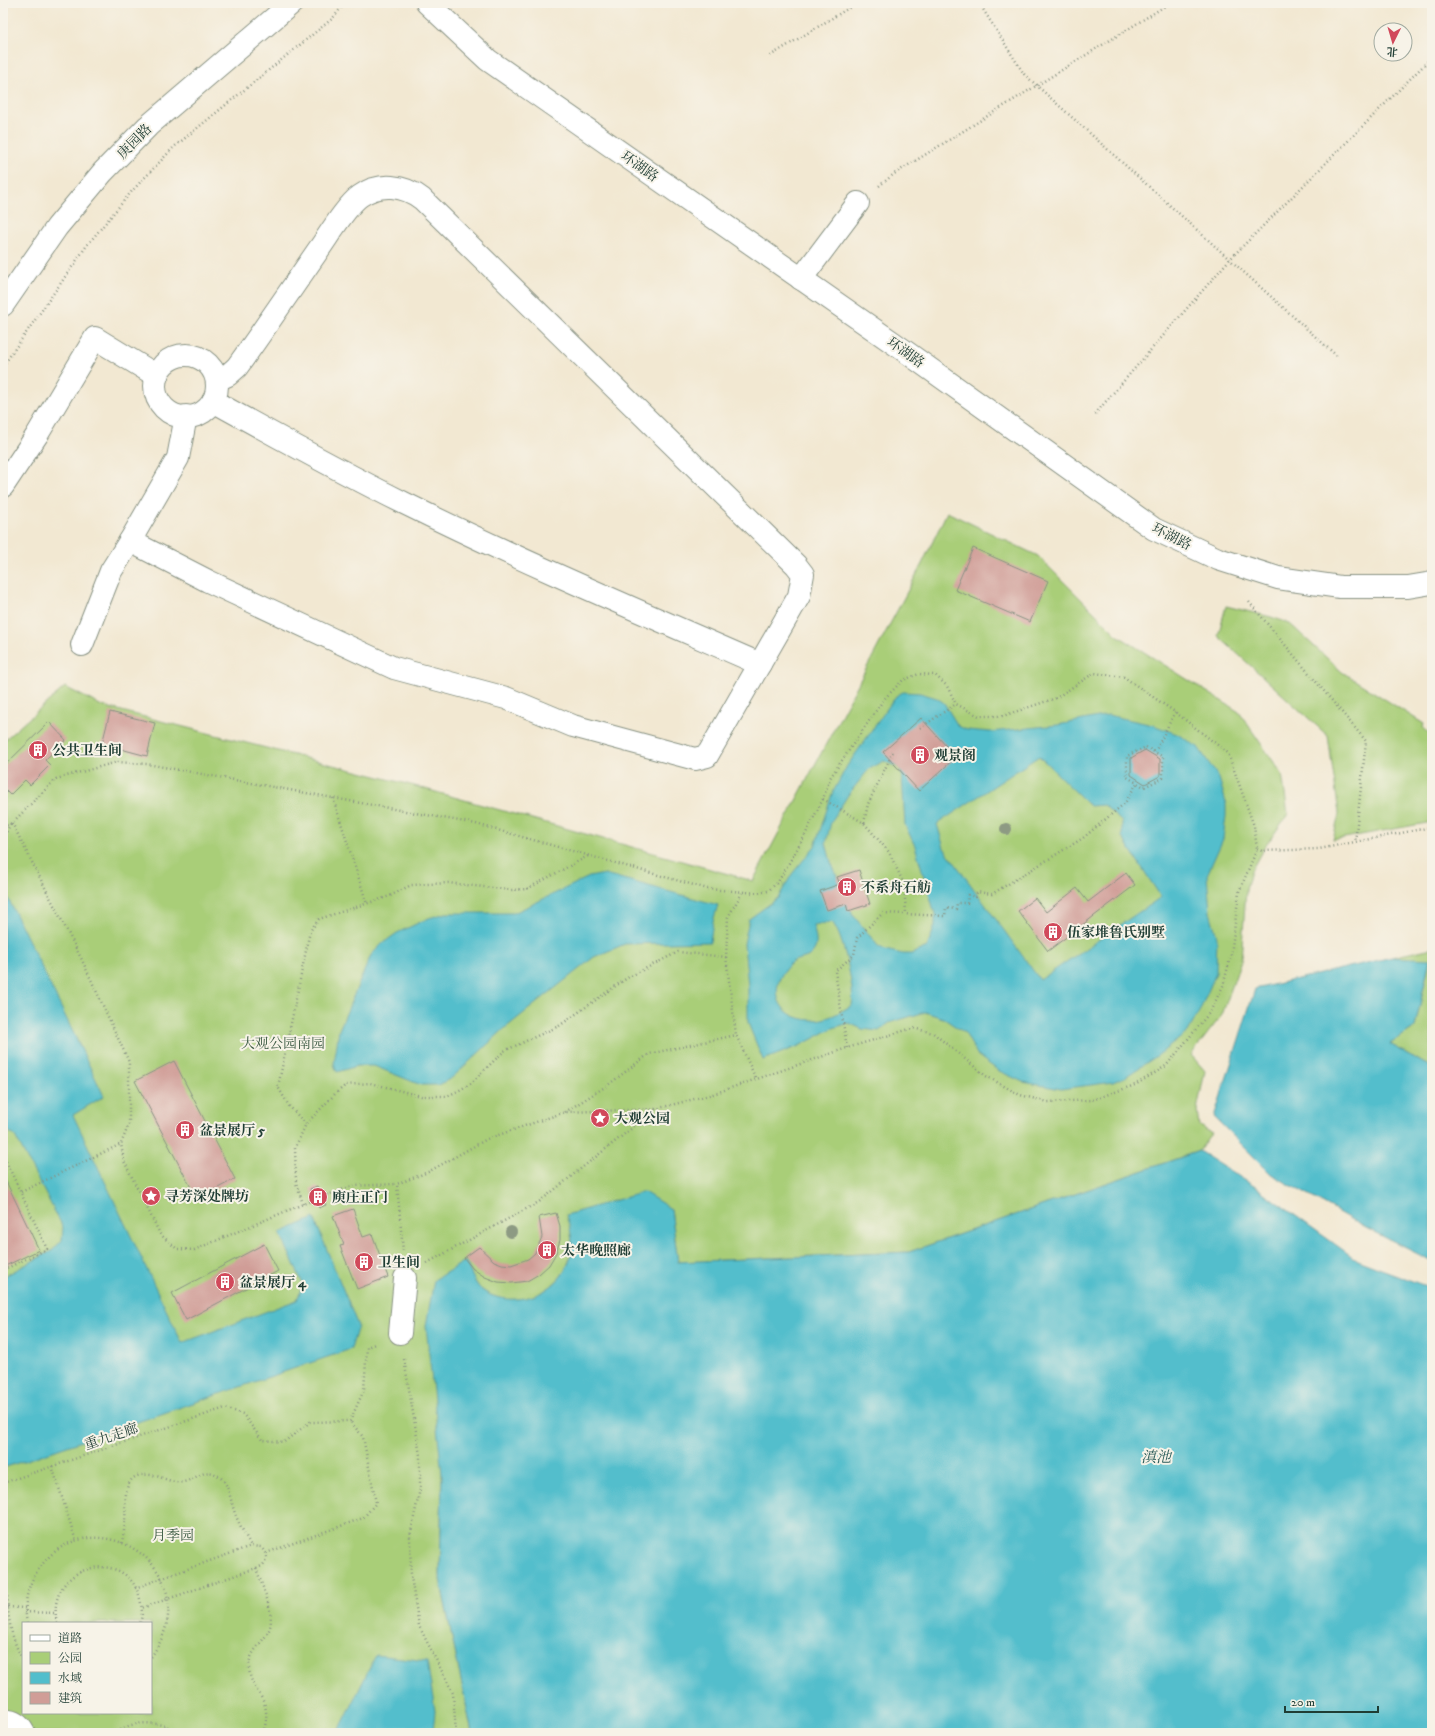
<svg xmlns="http://www.w3.org/2000/svg" width="1435" height="1736" viewBox="0 0 1435 1736" font-family="'IM FELL DW Pica','Noto Serif SC',serif">
<style>
.green{fill:#a9ce78;stroke:#648656;fill-rule:evenodd}
.water{fill:#52becc;stroke:#387e80;fill-rule:evenodd}
.building{fill:#d09d97}
.lines{fill:none;stroke-linecap:round;stroke-linejoin:round}
.minor-casing{stroke:#889283;stroke-width:24}
.path{stroke:#889283;stroke-width:2.5;stroke-dasharray:1 3;stroke-linecap:butt}
.minor{stroke:#fff;stroke-width:22}
.tree{fill:#8d9a83}
.labels{text-anchor:middle;stroke-width:4;stroke-linejoin:round;paint-order:stroke}
.street-label{font-size:14px;fill:#1f3d34;stroke:#f7f3e8}
.poi-label{font-size:14px;font-weight:bold;fill:#1f3d34;stroke:#f7f3e8;text-anchor:start}
.park-label{font-size:14px;fill:#3b5a42;stroke:#f7f3e8}
.water-label{font-size:15px;font-style:italic;fill:#2c5d5a;stroke:#f7f3e8}
</style>
<rect width="100%" height="100%" fill="#f7f3e8"/>
<filter id="ink" filterUnits="userSpaceOnUse"><feTurbulence type="fractalNoise" baseFrequency=".025" numOctaves="2"/><feDisplacementMap in="SourceGraphic" scale="8" xChannelSelector="R" yChannelSelector="G"/><feConvolveMatrix kernelMatrix="1 2 1 2 8 2 1 2 1" color-interpolation-filters="sRGB"/></filter>
<filter id="wash" filterUnits="userSpaceOnUse"><feTurbulence type="fractalNoise" baseFrequency=".012" numOctaves="4" result="noise"/><feDisplacementMap in="SourceGraphic" scale="16" xChannelSelector="R" yChannelSelector="G"/><feGaussianBlur stdDeviation="0.9" result="paint"/><feColorMatrix in="noise" values="0 0 0 0 0 0 0 0 0 0 0 0 0 0 0 0 0 1.4 0 .05"/><feComposite in="paint" operator="in"/></filter>
<g filter="url(#wash)">
<rect width="100%" height="100%" fill="#f2e8d2"/>
<g class="green">
<path d="M 947,512 L 1038,556 L 1117,635 L 1239,712 L 1282,774 L 1288,814 L 1262,851 L 1251,871 L 1246,890 L 1241,961 L 1222,1015 L 1191,1055 L 1205,1071 L 1197,1110 L 1199,1126 L 1212,1133 L 1199,1151 L 909,1252 L 678,1262 L 671,1209 L 571,1231 C 572,1241 572,1251 569,1261 C 558,1295 511,1312 482,1290 C 475,1285 469,1269 465,1261 L 442,1474 L 440,1579 L 472,1733 L 3,1733 L 3,741 L 65,687 L 102,706 L 411,785 L 753,881 L 922,564 ZM 23,1623 L 151,1623 L 151,1713 L 23,1713 Z"/>
<polygon points="1226,606 1271,617 1289,623 1342,672 1424,724 1423,728 1432,735 1432,822 1333,840 1339,814 1328,736 1218,636"/>
<polygon points="1432,948 1432,1068 1390,1044 1415,1027 1430,960 1392,957"/>
</g>
<g class="water">
<path d="M 903,692 L 920,693 L 937,698 L 944,703 L 958,726 L 967,730 L 990,732 L 1058,725 L 1108,715 L 1153,725 L 1177,734 L 1198,747 L 1219,778 L 1226,803 L 1226,816 L 1223,839 L 1207,875 L 1210,912 L 1217,937 L 1216,973 L 1200,1010 L 1188,1032 L 1157,1056 L 1125,1077 L 1113,1082 L 1061,1089 L 1023,1082 L 999,1071 L 978,1056 L 965,1033 L 943,1018 L 925,1012 L 889,1023 L 879,1031 L 862,1029 L 849,1023 L 833,1028 L 799,1046 L 763,1060 L 748,1023 L 748,986 L 744,944 L 749,919 L 778,898 L 792,874 L 815,846 L 832,794 L 847,766 L 896,696 ZM 1039,756 L 1090,806 L 1104,805 L 1122,822 L 1122,837 L 1161,897 L 1040,980 L 944,848 L 937,824 ZM 884,761 L 899,768 L 902,776 L 905,825 L 915,846 L 935,914 L 935,926 L 927,947 L 911,954 L 903,954 L 885,950 L 878,946 L 853,915 L 831,862 L 826,843 L 831,822 L 848,795 L 869,769 ZM 832,922 C 843,934 855,989 852,1005 C 839,1013 828,1020 812,1020 C 777,1019 766,988 790,964 C 796,957 807,961 813,952 C 819,945 815,934 813,925 Z"/>
<polygon points="605,874 718,905 713,921 710,942 625,944 594,957 504,1029 453,1077 439,1085 421,1085 374,1066 357,1066 337,1072 334,1064 339,1030 371,955 383,943 397,933 429,918 446,913 514,913 589,877"/>
<polygon points="8,898 104,1096 73,1115 182,1343 297,1300 303,1284 280,1233 314,1218 358,1326 351,1349 3,1468 3,1277 53,1250 62,1240 63,1227 15,1136 3,1127 3,900"/>
<polygon points="1392,957 1430,959 1415,1027 1390,1044 1432,1068 1432,1261 1366,1228 1271,1174 1214,1117 1255,989"/>
<path d="M 1199,1151 L 1257,1188 L 1357,1260 L 1432,1288 L 1432,1733 L 472,1733 L 440,1579 L 442,1474 L 426,1326 L 434,1280 L 465,1261 C 470,1269 474,1284 482,1290 C 491,1297 505,1300 516,1299 C 545,1298 572,1275 572,1245 C 572,1234 569,1225 566,1215 L 644,1192 L 671,1209 L 678,1262 L 909,1252 Z"/>
<polygon points="376,1655 427,1661 435,1711 433,1733 338,1733"/>
</g>
<g id="blocks">
<g class="building">
<polygon points="973,548 1048,581 1030,622 955,590"/>
<polygon points="110,712 155,723 147,756 102,744"/>
<polygon points="921,718 956,757 919,791 883,752"/>
<polygon points="49,722 66,740 45,760 50,765 30,785 25,780 10,795 3,788 3,767"/>
<polygon points="1145,750 1160,759 1160,776 1145,784 1131,775 1131,758"/>
<polygon points="859,870 870,904 848,911 846,904 827,910 820,891 840,884 837,877"/>
<polygon points="1126,873 1135,885 1048,951 1018,911 1035,898 1046,912 1077,888 1088,902"/>
<polygon points="174,1061 235,1179 197,1199 135,1081"/>
<polygon points="3,1175 39,1250 3,1267"/>
<polygon points="317,1186 326,1205 319,1208 310,1189"/>
<polygon points="353,1209 363,1237 372,1234 388,1277 357,1289 340,1246 344,1245 333,1216"/>
<polygon points="556,1213 560,1226 560,1240 556,1253 549,1265 539,1274 527,1281 512,1283 498,1282 485,1277 473,1269 464,1258 479,1247 494,1261 502,1264 511,1265 528,1259 535,1253 542,1237 539,1217"/>
<polygon points="264,1244 278,1271 186,1320 172,1293"/>
</g>
</g>
</g>
<g filter="url(#ink)">
<use href="#blocks" fill-opacity="0" stroke="#889283" stroke-width="1"/>
<g class="lines">
<defs>
<g id="minor">
<polyline points="427,3 488,60 902,349 1154,529 1218,559 1278,578 1340,587 1408,587 1432,583"/>
<polyline points="801,279 858,203"/>
<polyline points="3,305 57,227 103,172 148,126 292,3"/>
<circle cx="186" cy="386" r="31"/>
<path d="M 213,401 C 276,436 339,471 404,503 C 521,561 641,612 760,664"/>
<path d="M 186,416 L 178,458 L 130,541 L 208,581 L 394,668 L 506,698 L 573,726 L 695,759 L 707,756 L 799,596 L 803,574 L 796,565 L 422,199 C 404,185 380,182 360,196 C 346,206 329,235 319,249 C 292,288 265,328 237,367 L 228,375 L 217,380"/>
<polyline points="3,486 37,435 95,338 157,376"/>
<polyline points="82,645 111,571 130,541"/>
<polyline points="400,1333 405,1278"/>
<path d="M 3,1721 C 13,1720 19,1724 24,1733"/>
</g>
</defs>
<use href="#minor" class="minor-casing"/>
<g class="path">
<polyline points="979,3 1024,74 1338,357"/>
<polyline points="770,56 857,3"/>
<polyline points="879,186 894,174 1170,3"/>
<polyline points="3,366 88,244 132,191 174,147 333,18 345,3"/>
<polyline points="1095,414 1230,259 1432,57"/>
<polyline points="1249,602 1366,741 1355,842"/>
<polyline points="920,728 956,704"/>
<polygon points="1146,747 1163,757 1163,778 1144,787 1127,777 1127,756"/>
<polyline points="1155,752 1175,712"/>
<polyline points="333,798 367,904"/>
<polyline points="823,799 864,823 889,852 904,884 906,913"/>
<polyline points="12,823 82,960 129,1062 129,1124 121,1144 124,1161 160,1234 177,1249 194,1250 303,1204 352,1186 397,1184"/>
<polyline points="864,823 868,804 893,752"/>
<polyline points="3,827 12,823 56,779 117,762 147,764 476,824 708,889 758,893 768,891 778,882 804,837 823,799 830,778 884,699 903,680 919,674 935,675 947,686 956,704 979,716 1003,716 1056,698 1094,673 1124,677 1175,712 1228,753 1254,826 1257,849 1239,892 1231,955 1223,986 1210,1012 1166,1066 1135,1085 1092,1100 1048,1102 1020,1095 986,1076 933,1033 913,1028 847,1048 713,1094 656,1109 565,1112 487,1139 428,1172 397,1184 403,1251"/>
<polyline points="3,839 11,823"/>
<polyline points="1257,849 1262,851 1319,849 1432,827"/>
<polyline points="726,957 736,1035 756,1079"/>
<polyline points="847,1048 835,971 854,955 857,938 883,913 945,916 946,908 956,909 957,903 967,903 968,895 976,897 977,892 992,894 1083,838 1125,803 1137,783"/>
<polyline points="565,1112 608,1085 649,1054 736,1035"/>
<polyline points="306,1124 289,1106 278,1087 310,931 319,919 390,896 411,885 448,883 511,890 527,889 588,856"/>
<polyline points="3,1159 6,1161 47,1249 3,1270"/>
<polyline points="21,1192 121,1144"/>
<polyline points="303,1204 296,1183 295,1148 306,1124 336,1093 346,1085 370,1083 421,1096 447,1096 458,1091 470,1084 504,1051 559,1026 627,978 678,952 726,957 728,917 742,893"/>
<polyline points="427,1263 539,1202 656,1109"/>
<polyline points="404,1359 420,1455 420,1489 410,1536 411,1577 419,1626 453,1693 456,1733"/>
<polyline points="52,1466 76,1541"/>
<polyline points="3,1483 225,1408 243,1414 262,1440 284,1442 310,1422 350,1421 364,1390 367,1347 375,1344"/>
<path d="M 122,1543 C 123,1536 125,1528 125,1521 C 127,1502 119,1471 151,1475 C 162,1476 172,1484 183,1482 C 198,1479 207,1464 222,1479 C 229,1485 232,1507 236,1516 C 240,1526 246,1536 251,1546"/>
<polyline points="266,1553 363,1518 376,1503 363,1437 350,1421"/>
<path d="M 256,1568 C 261,1584 276,1614 269,1630 C 263,1643 249,1651 249,1667 C 250,1695 275,1696 263,1733"/>
<path d="M 3,1581 C 9,1592 7,1606 9,1618 C 11,1633 16,1648 23,1660"/>
<path d="M 135,1588 L 251,1546 L 261,1547 C 267,1554 268,1559 262,1566 L 142,1608"/>
<polyline points="8,1607 25,1608"/>
<polyline points="25,1612 55,1613"/>
<path d="M 27,1623 C 23,1602 28,1583 41,1566 C 94,1495 213,1570 151,1657"/>
<path d="M 57,1623 C 44,1564 128,1545 140,1599 C 142,1607 143,1615 140,1623"/>
<path d="M 118,1733 C 127,1721 153,1722 166,1726 C 170,1728 174,1731 177,1733"/>
</g>
<use href="#minor" class="minor"/>
</g>
<g class="tree">
<circle cx="1006" cy="829" r="6"/>
<circle cx="511" cy="1232" r="6"/>
</g>
</g>
<defs>
<symbol id="building-disc" viewBox="-11 -11 22 22"><circle r="9.5" fill="#d1495b" stroke="#f7f3e8"/><path d="M-4-6H4V6H1V3H-1V6H-4ZM-2.5-4.3h1.7v1.8h-1.7ZM.8-4.3h1.7v1.8H.8ZM-2.5-1h1.7V.8h-1.7ZM.8-1h1.7V.8H.8Z" fill="#fff"/></symbol>
<symbol id="sight-disc" viewBox="-11 -11 22 22"><circle r="9.5" fill="#d1495b" stroke="#f7f3e8"/><path d="M0-6L1.8-2.2L6-1.7L2.9 1.2L3.7 5.4L0 3.3L-3.7 5.4L-2.9 1.2L-6-1.7L-1.8-2.2Z" fill="#fff"/></symbol>
</defs>
<g fill-rule="evenodd">
<use href="#building-disc" x="27" y="739" width="22" height="22"/>
<use href="#building-disc" x="909" y="744" width="22" height="22"/>
<use href="#building-disc" x="836" y="876" width="22" height="22"/>
<use href="#building-disc" x="1042" y="921" width="22" height="22"/>
<use href="#sight-disc" x="589" y="1107" width="22" height="22"/>
<use href="#building-disc" x="174" y="1119" width="22" height="22"/>
<use href="#sight-disc" x="140" y="1185" width="22" height="22"/>
<use href="#building-disc" x="307" y="1186" width="22" height="22"/>
<use href="#building-disc" x="536" y="1239" width="22" height="22"/>
<use href="#building-disc" x="353" y="1251" width="22" height="22"/>
<use href="#building-disc" x="214" y="1271" width="22" height="22"/>
</g>
<g class="labels">
<g class="street-label">
<text transform="translate(134 141) rotate(-45)" y="5">庚园路</text>
<text transform="translate(640 166) rotate(35)" y="5">环湖路</text>
<text transform="translate(906 352) rotate(35)" y="5">环湖路</text>
<text transform="translate(1172 536) rotate(27)" y="5">环湖路</text>
<text transform="translate(111 1436) rotate(-19)" y="5">重九走廊</text>
</g>
<g class="poi-label">
<text x="52" y="755">公共卫生间</text>
<text x="934" y="760">观景阁</text>
<text x="861" y="892">不系舟石舫</text>
<text x="1067" y="937">伍家堆鲁氏别墅</text>
<text x="614" y="1123">大观公园</text>
<text x="199" y="1135">盆景展厅 5</text>
<text x="165" y="1201">寻芳深处牌坊</text>
<text x="332" y="1202">庾庄正门</text>
<text x="561" y="1255">太华晚照廊</text>
<text x="378" y="1267">卫生间</text>
<text x="239" y="1287">盆景展厅 4</text>
</g>
<g class="park-label">
<text x="283" y="1048">大观公园南园</text>
<text x="173" y="1540">月季园</text>
</g>
<g class="water-label">
<text x="1156" y="1462">滇池</text>
</g>
</g>
<rect width="1435" height="1736" fill="none" stroke="#f7f3e8" stroke-width="16"/>
<rect x="22" y="1622" width="130" height="92" fill="#f7f3e8" stroke="#a1aaa0"/>
<rect x="30" y="1635" width="20" height="6" fill="#ffffff" stroke="#a1aaa0"/>
<text x="58" y="1642" font-size="12" fill="#1f3d34">道路</text>
<rect x="30" y="1652" width="20" height="12" fill="#a9ce78" stroke="#a1aaa0"/>
<text x="58" y="1662" font-size="12" fill="#1f3d34">公园</text>
<rect x="30" y="1672" width="20" height="12" fill="#52becc" stroke="#a1aaa0"/>
<text x="58" y="1682" font-size="12" fill="#1f3d34">水域</text>
<rect x="30" y="1692" width="20" height="12" fill="#d09d97" stroke="#a1aaa0"/>
<text x="58" y="1702" font-size="12" fill="#1f3d34">建筑</text>
<g transform="translate(1393 42) rotate(185)"><circle r="19" fill="#f7f3e8" stroke="#a1aaa0"/>
<path d="M0-3L7 15L0 10L-7 15Z" fill="#d1495b"/>
<text y="-6" font-size="11" font-weight="bold" text-anchor="middle" fill="#1f3d34">北</text>
</g>
<path d="M1285 1706v6h93v-6" fill="none" stroke="#1f3d34" stroke-width="2"/>
<text x="1291" y="1706" font-size="12" fill="#1f3d34" stroke="#f7f3e8" stroke-width="3" paint-order="stroke">20 m</text>
</svg>
